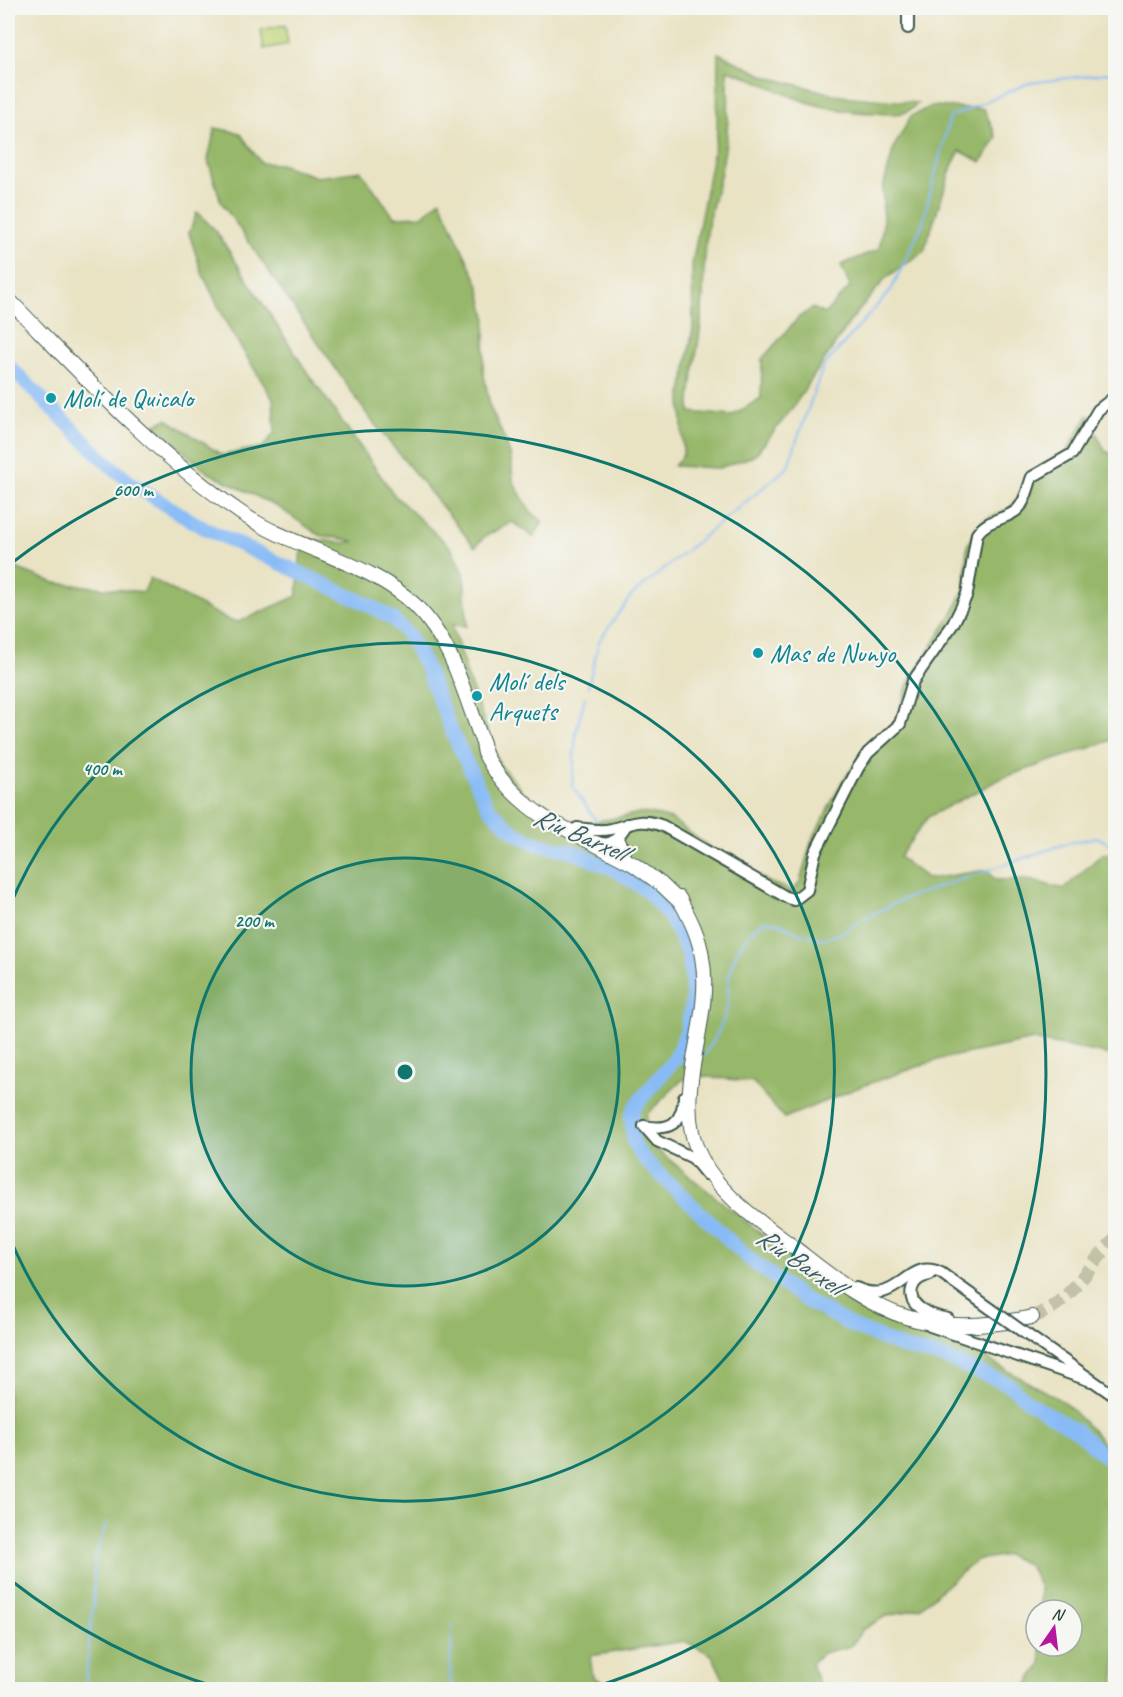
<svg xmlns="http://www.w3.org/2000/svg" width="1123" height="1697" viewBox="0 0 1123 1697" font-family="Caveat,sans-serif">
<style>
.green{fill:#bfd67a;stroke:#6f8a57;stroke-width:1.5}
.forest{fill:#97b76a;stroke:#5b7a4f;stroke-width:1.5}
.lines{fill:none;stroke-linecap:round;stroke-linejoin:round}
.stream{stroke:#88bbf6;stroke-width:2}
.river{stroke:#88bbf6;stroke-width:14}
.major-tunnel{stroke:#c1c2a7;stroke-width:14;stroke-dasharray:14 7;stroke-linecap:butt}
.minor-casing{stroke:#3d564a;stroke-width:14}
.major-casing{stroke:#3d564a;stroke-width:16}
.minor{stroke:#fff;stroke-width:10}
.major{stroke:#fff;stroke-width:14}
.minor-bridge-casing{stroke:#3d564a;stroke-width:14;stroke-linecap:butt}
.minor-bridge{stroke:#fff;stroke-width:10}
.ring{fill:none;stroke:#0f766e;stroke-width:3}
.culture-dot{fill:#0f9aa8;stroke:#f6f6f2;stroke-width:2}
.labels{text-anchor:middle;stroke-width:4.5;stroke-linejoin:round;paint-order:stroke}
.culture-label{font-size:26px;fill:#0d838f;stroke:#f6f6f2;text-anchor:start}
.water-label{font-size:27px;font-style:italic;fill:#395c64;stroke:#f6f6f2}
.centre{fill:#0f766e;stroke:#f6f6f2;stroke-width:3}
.ring-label{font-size:18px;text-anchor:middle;font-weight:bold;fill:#0f766e;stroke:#f6f6f2;stroke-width:4.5;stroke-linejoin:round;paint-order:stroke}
</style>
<rect width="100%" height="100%" fill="#f6f6f2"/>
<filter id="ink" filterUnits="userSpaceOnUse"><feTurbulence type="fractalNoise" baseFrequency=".0167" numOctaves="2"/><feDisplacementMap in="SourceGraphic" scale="12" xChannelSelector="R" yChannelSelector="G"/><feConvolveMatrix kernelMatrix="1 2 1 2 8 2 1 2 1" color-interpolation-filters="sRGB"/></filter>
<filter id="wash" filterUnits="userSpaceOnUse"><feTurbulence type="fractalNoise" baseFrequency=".008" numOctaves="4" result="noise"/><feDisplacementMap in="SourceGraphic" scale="24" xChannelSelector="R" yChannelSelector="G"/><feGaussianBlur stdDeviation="1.35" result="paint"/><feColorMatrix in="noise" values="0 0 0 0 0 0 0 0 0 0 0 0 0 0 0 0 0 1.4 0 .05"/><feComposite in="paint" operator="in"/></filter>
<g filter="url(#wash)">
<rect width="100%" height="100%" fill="#e9e3c4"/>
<polygon class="green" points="285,25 288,44 264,49 261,30"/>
<g class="forest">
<path d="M 718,53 L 767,77 L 841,96 L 918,103 C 906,117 892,114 875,113 C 846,112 820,108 793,97 C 771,88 750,76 727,70 C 730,103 728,139 721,171 C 718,188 712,204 709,220 C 702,257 705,294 700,330 C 697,358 689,385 690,412 L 732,416 L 761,398 L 762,359 L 799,317 L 813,308 L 824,314 L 850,287 L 841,265 L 879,249 L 883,225 L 883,188 L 894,147 L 911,116 L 932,106 L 984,109 L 997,138 L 981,162 L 960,151 L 952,166 L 924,251 L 886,278 L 851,320 L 791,410 L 754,456 L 719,468 L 674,466 L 683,455 L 681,398 L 693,328 L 692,264 L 717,133 Z"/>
<polygon points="215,128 240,133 261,163 280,164 317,177 361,171 394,217 422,216 440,200 479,286 486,317 483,370 490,407 506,442 511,458 513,481 530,511 543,522 533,537 512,522 484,537 475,547 369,417 221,202 208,160"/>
<polygon points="197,212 216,231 307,372 395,496 451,548 464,575 467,626 452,625 468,678 500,765 527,796 563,818 585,824 640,813 652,814 671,819 720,855 771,883 793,891 800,882 811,842 841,784 872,741 890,729 900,711 908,683 953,613 965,588 967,546 976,530 984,520 1010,508 1041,465 1066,453 1088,415 1105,451 1115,455 1115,739 1002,778 928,817 899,857 928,879 987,870 996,880 1025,879 1064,889 1102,854 1115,853 1115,1053 1105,1054 1033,1040 940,1059 862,1086 784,1118 753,1082 701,1076 682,1080 647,1114 645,1134 656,1149 828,1288 868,1311 901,1325 939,1334 980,1351 995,1364 1064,1402 1095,1433 1115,1458 1115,1689 1027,1689 1026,1687 1041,1664 1041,1646 1072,1646 1072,1610 1040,1610 1040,1588 1029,1565 1007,1555 976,1560 920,1608 884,1617 862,1630 851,1646 823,1653 811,1664 821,1689 728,1689 712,1655 685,1641 590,1656 593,1677 618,1689 8,1689 8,565 55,583 144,592 150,578 228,620 239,622 297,596 302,538 346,543 354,541 319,535 278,507 207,472 154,425 167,419 222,455 263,447 275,432 273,399 230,330 202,273 189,233"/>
</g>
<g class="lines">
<g class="stream">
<polyline points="588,687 599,641 631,596 787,468 823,367 891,290 922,225 950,117 1029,83 1116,72"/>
<polyline points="585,697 576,733 572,786 595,819 594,826"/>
<polyline points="589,859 591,846"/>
<path d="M 701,1056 L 704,1055 C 716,1039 724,1024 728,1004 C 729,997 728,991 728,985 C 731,958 742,936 764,921 L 779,923 L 796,932 L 822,939 L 840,934 L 858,922 L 903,899 L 1068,843 L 1097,837 L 1116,847"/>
<polyline points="671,1064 688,1061"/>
<polyline points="85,1690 93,1602 95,1557 107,1522"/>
<polyline points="451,1690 450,1672 452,1625"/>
</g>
<polyline class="river" points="8,365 106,462 132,484 202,527 369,605 393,619 409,636 427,669 452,732 488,807 515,833 537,844 571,851 613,869 645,889 669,916 689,955 693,998 686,1033 674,1060 636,1105 631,1116 633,1141 639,1153 655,1170 748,1258 805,1300 854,1327 904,1348 945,1358 1008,1384 1029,1402 1077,1431 1102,1454 1116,1463"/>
</g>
</g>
<g filter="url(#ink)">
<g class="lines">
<path class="major-tunnel" d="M 1032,1317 C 1074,1302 1085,1267 1116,1239"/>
<defs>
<g id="minor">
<polyline points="908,28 908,8"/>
<path d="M 577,828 C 588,829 600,832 611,829 C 632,824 641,817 663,826 L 786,897 L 794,900 L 807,890 L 815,853 L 858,768 L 868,753 L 900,724 L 913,681 L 953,624 L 961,608 L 967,594 L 977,534 C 988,518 1007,520 1018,509 C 1026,501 1028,487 1032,477 L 1072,454 L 1098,410 L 1116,396"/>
<polyline points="618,839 625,851"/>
<path d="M 596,841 C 613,849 619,836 627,824"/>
<polyline points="644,1126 657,1141 693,1158 706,1174"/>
<path d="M 644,1126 C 670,1131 682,1124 684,1097"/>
<path d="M 930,1275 C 923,1276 918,1278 914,1284 C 902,1306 932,1316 948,1319"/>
<path d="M 856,1288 C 901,1308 906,1256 941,1273 L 991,1309"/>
<polyline points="930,1326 1091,1381"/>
<polyline points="1029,1336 1116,1397"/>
</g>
<g id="major">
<path d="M 8,299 C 81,373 154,453 241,513 C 295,550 370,561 416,606 C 454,644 464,695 483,743 C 484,747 484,752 486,756 C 499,781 522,803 545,818 L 633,864 L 661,884 L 682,904"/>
<path d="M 679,898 C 689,917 699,935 702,957 C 713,1015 680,1074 692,1132 C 696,1152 706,1169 719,1184 C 738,1207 764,1225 788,1243 C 825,1271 861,1303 906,1317 C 947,1330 992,1326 1032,1317"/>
</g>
</defs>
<use href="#minor" class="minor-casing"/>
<use href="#major" class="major-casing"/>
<use href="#minor" class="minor"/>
<use href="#major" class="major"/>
<defs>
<polyline id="minor-bridge" points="991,1309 1029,1336"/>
</defs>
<use href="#minor-bridge" class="minor-bridge-casing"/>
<use href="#minor-bridge" class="minor-bridge"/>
</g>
</g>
<circle cx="405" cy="1072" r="214" fill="#0f766e" fill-opacity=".12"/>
<g class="ring">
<circle cx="405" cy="1072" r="214"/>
<path d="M9 908A429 429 0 1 1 9 1236"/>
<path d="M222 1689A643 643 0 0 1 9 1579M9 565A643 643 0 1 1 588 1689"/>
</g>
<g class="culture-dot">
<circle cx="51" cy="398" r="6"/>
<circle cx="758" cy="653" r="6"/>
<circle cx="477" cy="696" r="6"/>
</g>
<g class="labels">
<g class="culture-label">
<text x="63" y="407">Molí de Quicalo</text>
<text x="770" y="662">Mas de Nunyo</text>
<text x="489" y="690">Molí dels<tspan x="489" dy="30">Arquets</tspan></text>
</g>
<g class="water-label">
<text transform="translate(580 834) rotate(23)" y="9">Riu Barxell</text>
<text transform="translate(800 1261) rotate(34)" y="9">Riu Barxell</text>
</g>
</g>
<circle cx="405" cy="1072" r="9" class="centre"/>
<g class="ring-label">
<text x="133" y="496">600 m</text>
<text x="102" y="775">400 m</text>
<text x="254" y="927">200 m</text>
</g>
<rect width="1123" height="1697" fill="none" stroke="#f6f6f2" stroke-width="30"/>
<g transform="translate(1054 1628) rotate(14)"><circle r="28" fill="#f6f6f2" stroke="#a0aca6" stroke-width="1.5"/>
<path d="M0-4.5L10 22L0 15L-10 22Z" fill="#b5179e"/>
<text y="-9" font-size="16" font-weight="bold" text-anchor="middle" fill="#1f3d34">N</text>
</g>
</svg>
